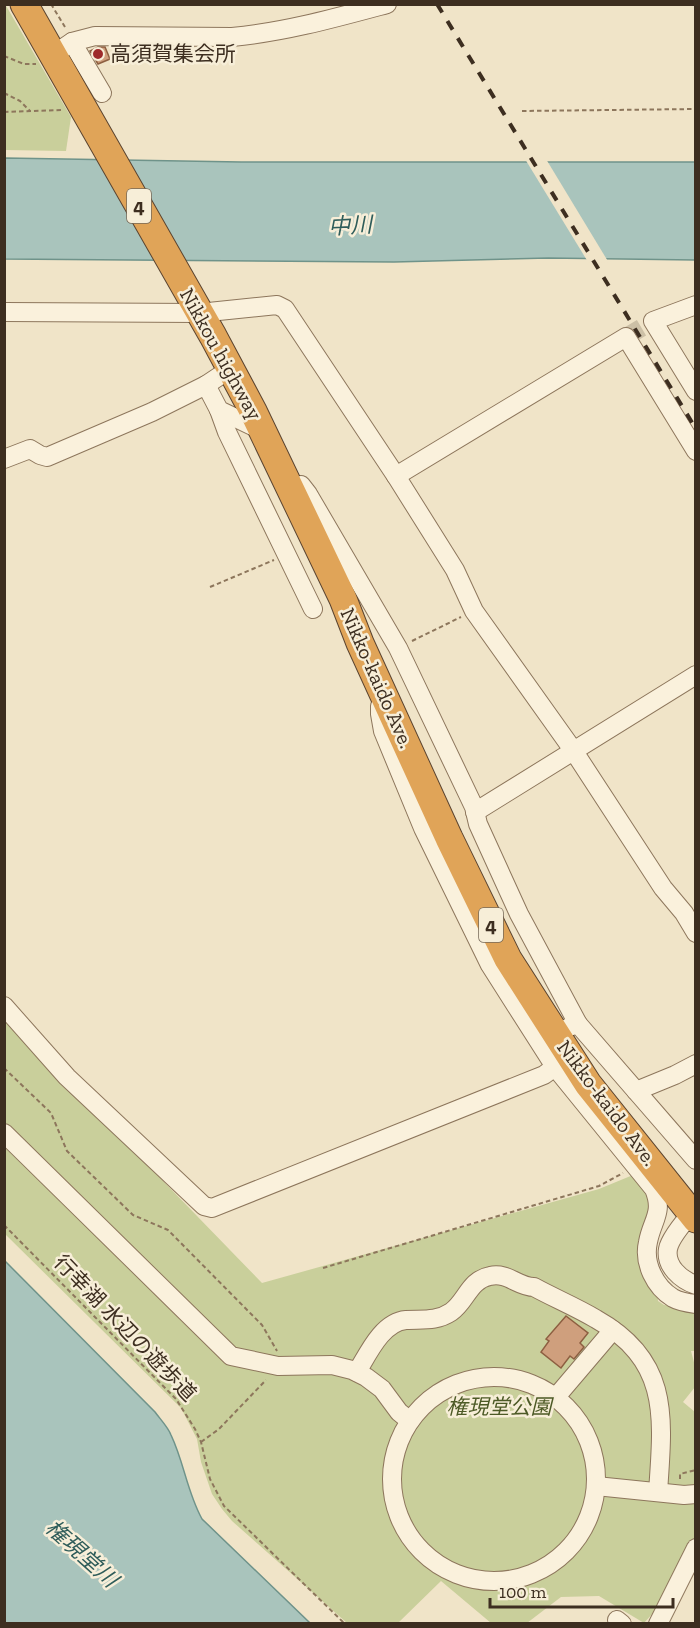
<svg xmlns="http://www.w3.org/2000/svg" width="700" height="1628" viewBox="0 0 700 1628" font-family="'Zilla Slab','Noto Sans JP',serif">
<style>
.green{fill:#c9cf9b}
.water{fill:#a9c4bc;stroke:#6f938a;stroke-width:1.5}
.pier{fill:#f0e4c8}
.building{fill:#cf9f7d;stroke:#8d5f41;stroke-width:1.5}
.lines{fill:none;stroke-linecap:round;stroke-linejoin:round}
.minor-tunnel{stroke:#ccc0a6;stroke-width:18;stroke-dasharray:18 9;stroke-linecap:butt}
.minor-casing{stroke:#8d765c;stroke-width:20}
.highway-casing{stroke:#5b4430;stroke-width:29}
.path{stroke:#8d765c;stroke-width:2;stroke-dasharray:4.5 3;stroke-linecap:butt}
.minor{stroke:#faf1dc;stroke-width:18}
.highway{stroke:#e0a458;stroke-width:27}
.rail{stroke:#3d2e20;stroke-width:4;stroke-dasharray:10 10;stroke-linecap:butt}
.poi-dot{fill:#9e2a2b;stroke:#f7eed8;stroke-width:2}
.labels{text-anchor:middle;stroke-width:5;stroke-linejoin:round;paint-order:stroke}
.shield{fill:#f7eed8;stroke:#756857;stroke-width:1.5}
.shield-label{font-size:20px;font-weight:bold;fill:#3d2e20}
.poi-label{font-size:21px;fill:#3d2e20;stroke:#f7eed8;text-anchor:start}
.street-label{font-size:21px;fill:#3d2e20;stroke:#f7eed8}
.park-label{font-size:21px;font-style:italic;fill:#4d5a26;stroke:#f7eed8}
.water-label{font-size:22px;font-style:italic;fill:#2f5d5a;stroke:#f7eed8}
</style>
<rect width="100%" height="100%" fill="#f0e4c8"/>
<g class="green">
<polygon points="5,4 71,117 66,151 5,150"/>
<polygon points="4,1017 262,1283 599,1189 633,1175 649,1194 658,1301 664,1305 695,1308 695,1351 691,1351 695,1366 695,1387 683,1402 695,1412 695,1538 663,1602 644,1623 599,1596 561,1597 527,1623 491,1623 441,1581 398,1623 347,1623 232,1521 222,1509 212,1494 201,1462 197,1439 181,1408 5,1234"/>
</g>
<g class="water">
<polygon points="5,158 241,162 695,162 695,260 548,258 394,262 5,259"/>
<path d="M 5,1261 L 155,1412 C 160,1419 168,1427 171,1435 C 184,1462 187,1492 202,1519 L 310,1623 L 5,1623 Z"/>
</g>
<polygon class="pier" points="525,159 546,159 609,263 588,262"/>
<g class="building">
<polygon points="98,47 105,47 110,59 98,64 90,51"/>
<polygon points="566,1316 588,1333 580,1343 584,1347 574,1359 570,1356 561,1368 541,1352 549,1341 546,1339"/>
</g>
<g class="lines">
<polyline class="minor-tunnel" points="626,337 653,321"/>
<defs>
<g id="minor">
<polyline points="72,42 102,93"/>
<path d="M 54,54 L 72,42 L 95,36 L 232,37 C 285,32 335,18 387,4"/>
<polyline points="696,305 653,321 696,391"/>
<polyline points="4,312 199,313 277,305 285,309 396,476 455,570 474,611 573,750 663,888 684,913 696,933"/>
<polyline points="230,369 206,385 219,410 263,431"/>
<polyline points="219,410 227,432 313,609"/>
<polyline points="4,459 30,449 40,455 47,457 152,412 206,385"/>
<polyline points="396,476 626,337 696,451"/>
<polyline points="292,489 301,485 308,494 398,648 474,807 478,824 519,914 578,1024"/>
<path d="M 385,699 L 380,706 L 380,714 L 383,731 L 423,828 L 490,965 L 555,1067 L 654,1189 C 664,1213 652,1220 648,1242 C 643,1263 655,1287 673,1298 C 680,1302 688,1303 696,1304"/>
<polyline points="475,812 696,675"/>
<polyline points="4,1006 67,1077 204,1206 212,1208 544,1075 555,1067"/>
<polyline points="569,1027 578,1024 696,1160"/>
<polyline points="636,1091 675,1075 696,1064"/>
<polyline points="4,1133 231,1356 278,1366 332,1365 352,1370 366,1377 382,1389 399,1412 410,1421"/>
<path d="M 696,1208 C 688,1217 670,1238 668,1249 C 665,1266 681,1280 696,1285"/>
<path d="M 357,1372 C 368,1354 382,1322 406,1320 C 422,1319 436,1322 451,1312 C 466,1302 469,1280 490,1276 C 508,1272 518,1287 534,1287 C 554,1298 576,1307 596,1319 C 671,1361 663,1418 658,1492"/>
<circle cx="494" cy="1479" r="102"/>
<polyline points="556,1397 613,1330"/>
<polyline points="596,1486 684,1495 696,1494"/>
<polyline points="617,1620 622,1624"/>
<polyline points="658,1624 696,1548"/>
</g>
<polyline id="highway" points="24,4 213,336 253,411 343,599 360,643 449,838 508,959 588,1084 696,1219"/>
</defs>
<use href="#minor" class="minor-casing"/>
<use href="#highway" class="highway-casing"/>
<g class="path">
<polyline points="51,4 65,27"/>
<polyline points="4,56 24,64 36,64"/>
<polyline points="4,93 20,101 30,111"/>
<polyline points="522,111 696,109"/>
<polyline points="4,112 62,110"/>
<polyline points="210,587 274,560"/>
<polyline points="412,641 461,617"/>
<polyline points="4,1068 51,1113 67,1151 133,1215 168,1230 262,1325 277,1351"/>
<polyline points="4,1225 176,1399 195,1429 201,1442 210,1479 224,1506 345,1624"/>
<polyline points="323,1268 599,1186 623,1173"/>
<polyline points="201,1442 219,1429 266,1380"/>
<polyline points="680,1479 680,1474 696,1470"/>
</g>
<use href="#minor" class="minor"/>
<use href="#highway" class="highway"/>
<polyline class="rail" points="437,4 696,429"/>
</g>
<circle class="poi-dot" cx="98" cy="54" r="6"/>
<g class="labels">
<g class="shield">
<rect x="127" y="189" width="24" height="34" rx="4.5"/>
<rect x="479" y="908" width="24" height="34" rx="4.5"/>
</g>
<g class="shield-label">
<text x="139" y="213">4</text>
<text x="491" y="932">4</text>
</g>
<g class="poi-label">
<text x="110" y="61">高須賀集会所</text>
</g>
<g class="street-label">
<text transform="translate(221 354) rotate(61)" y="7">Nikkou highway</text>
<text transform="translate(377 678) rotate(66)" y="7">Nikko-kaido Ave.</text>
<text transform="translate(607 1103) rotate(53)" y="7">Nikko-kaido Ave.</text>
<text transform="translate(125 1328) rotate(46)" y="7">行幸湖 水辺の遊歩道</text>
</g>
<g class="park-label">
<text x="499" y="1414">権現堂公園</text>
</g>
<g class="water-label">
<text transform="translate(350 225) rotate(-3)" y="8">中川</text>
<text transform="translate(82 1553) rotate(42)" y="8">権現堂川</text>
</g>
</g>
<rect width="700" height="1628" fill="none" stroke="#3d2e20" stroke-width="12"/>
<path d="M490 1598v9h183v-9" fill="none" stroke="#3d2e20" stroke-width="3"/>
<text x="499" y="1598" font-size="18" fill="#3d2e20" stroke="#f7eed8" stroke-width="4.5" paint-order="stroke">100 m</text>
</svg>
